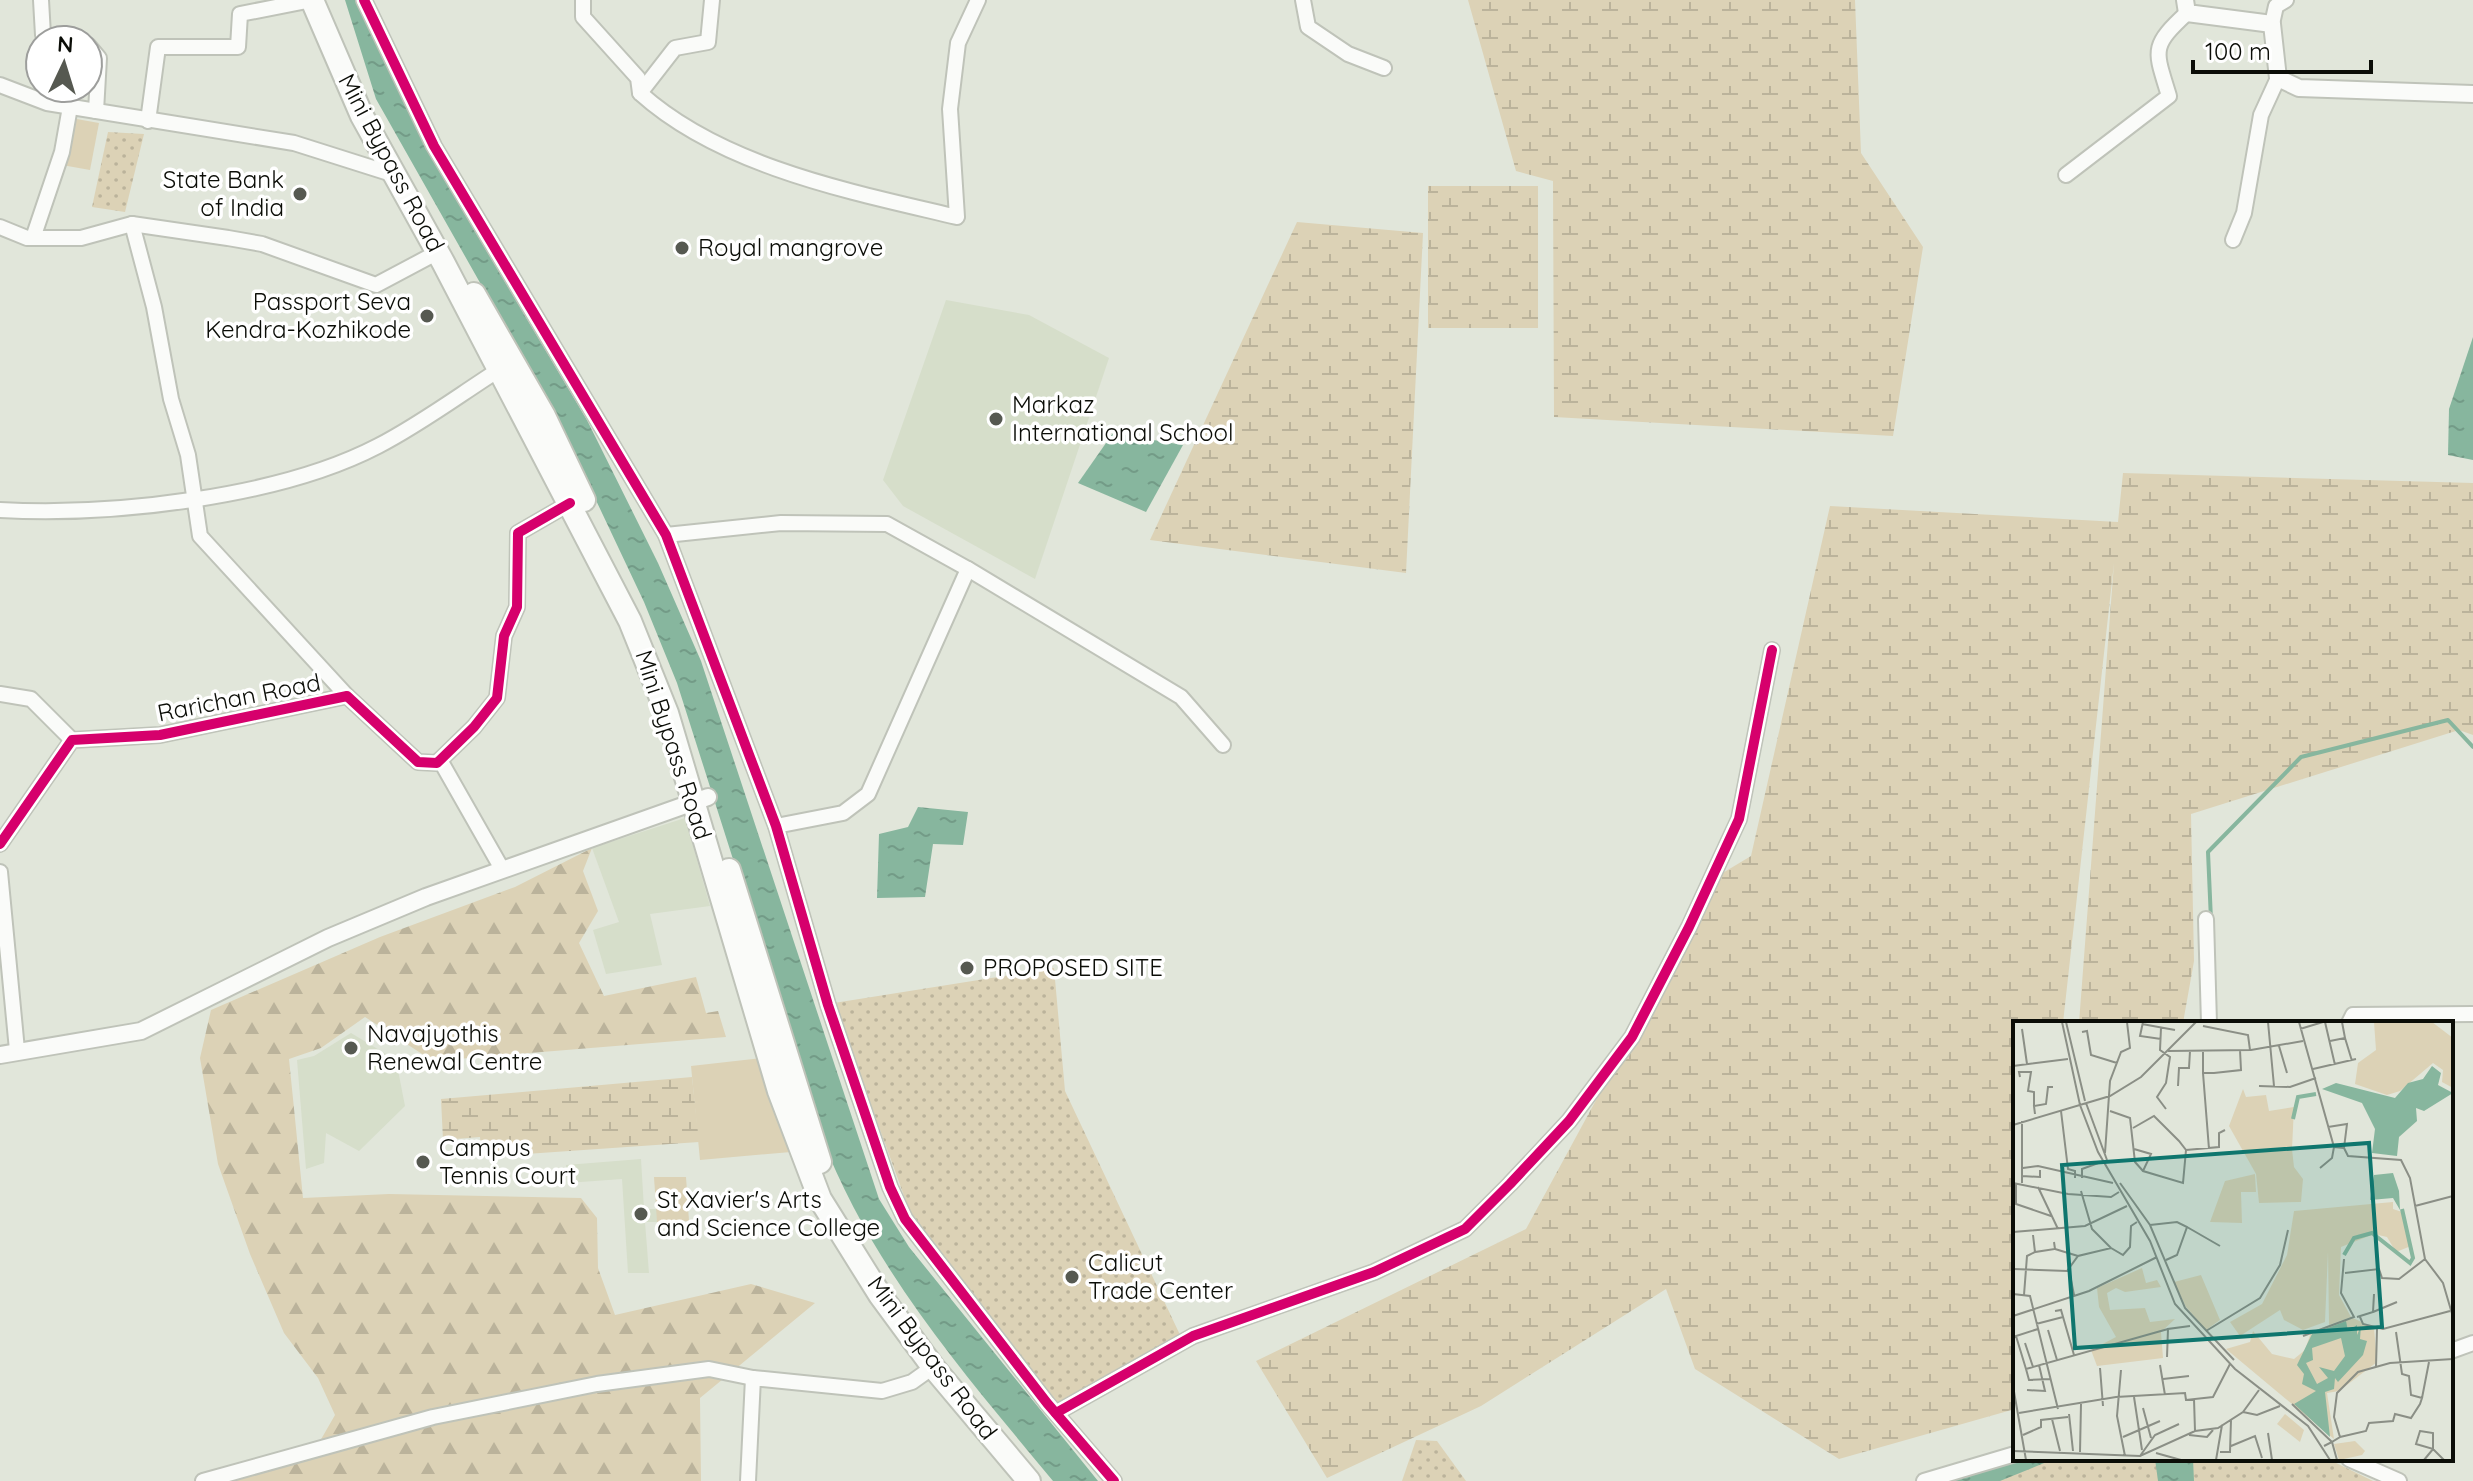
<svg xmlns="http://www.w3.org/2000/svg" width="2473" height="1481" viewBox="0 0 2473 1481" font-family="Quicksand,sans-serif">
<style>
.built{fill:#d6deca}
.grass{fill:#dcd2b6}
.forest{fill:url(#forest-firs)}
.wetland{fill:url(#wetland-marsh)}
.park{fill:url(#park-dots)}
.water{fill:url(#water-ripples)}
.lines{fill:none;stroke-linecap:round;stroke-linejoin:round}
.stream{stroke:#87b69e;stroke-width:4}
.minor-casing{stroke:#bfc3b9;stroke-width:18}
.tertiary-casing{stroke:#bfc3b9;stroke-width:20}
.primary-casing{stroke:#bfc3b9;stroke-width:26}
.minor{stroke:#fafbf9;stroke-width:14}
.tertiary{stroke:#fafbf9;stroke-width:16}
.primary{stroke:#fafbf9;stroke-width:22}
.cycleway-casing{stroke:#fff;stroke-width:15}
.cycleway{stroke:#d6006c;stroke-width:10}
.poi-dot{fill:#565951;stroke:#fff;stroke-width:3}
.labels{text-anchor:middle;stroke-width:7;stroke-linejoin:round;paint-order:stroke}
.street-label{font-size:24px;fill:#0b0d07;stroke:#fff}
.poi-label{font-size:24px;fill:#0b0d07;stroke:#fff;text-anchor:start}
.inset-river{fill:none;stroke:#87b69e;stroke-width:4}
.inset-road{fill:none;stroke:#8b8f86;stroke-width:2}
.view{fill:#0f766e;fill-opacity:0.15;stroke:#0f766e;stroke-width:4}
.inset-edge{fill:none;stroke:#0b0d07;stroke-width:4}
</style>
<defs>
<pattern id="forest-firs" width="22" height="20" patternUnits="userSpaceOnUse" patternTransform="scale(2)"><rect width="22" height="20" fill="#dcd2b6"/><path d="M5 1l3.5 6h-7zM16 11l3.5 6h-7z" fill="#bbb39b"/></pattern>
<pattern id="wetland-marsh" width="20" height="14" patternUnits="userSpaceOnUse" patternTransform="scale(2)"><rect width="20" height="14" fill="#dcd2b6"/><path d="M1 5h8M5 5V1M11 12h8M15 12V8" fill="none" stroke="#bbb39b"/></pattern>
<pattern id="park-dots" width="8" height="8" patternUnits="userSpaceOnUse" patternTransform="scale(2)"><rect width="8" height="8" fill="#dcd2b6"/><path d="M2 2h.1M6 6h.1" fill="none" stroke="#bbb39b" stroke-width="1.8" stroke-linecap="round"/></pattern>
<pattern id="water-ripples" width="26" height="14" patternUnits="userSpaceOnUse" patternTransform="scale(2)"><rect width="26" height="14" fill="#87b69e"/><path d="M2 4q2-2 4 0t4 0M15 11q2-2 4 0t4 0" fill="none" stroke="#739b87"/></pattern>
</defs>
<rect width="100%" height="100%" fill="#e1e6da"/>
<g class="built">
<polygon points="946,300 1029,315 1109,358 1035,579 903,506 883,480"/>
<polygon points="685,818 710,906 650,914 662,965 606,974 593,930 619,922 592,848"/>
<polygon points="351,1033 396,1060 405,1106 359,1151 326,1133 324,1163 306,1169 297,1060 314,1056"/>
<polygon points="641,1159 644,1209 657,1209 658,1222 645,1222 649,1273 628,1273 622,1179 567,1183 566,1165"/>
</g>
<g class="grass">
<polygon points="71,118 99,123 90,170 62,165"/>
<polygon points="762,1058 791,1152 700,1160 691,1066"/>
<polygon points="654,1177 686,1177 689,1221 657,1222"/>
</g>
<polygon class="forest" points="592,848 583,871 598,911 579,943 604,996 696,977 706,1013 718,1011 726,1037 433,1061 365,1017 321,1048 289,1059 303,1198 389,1194 581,1198 597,1218 598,1268 615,1315 751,1284 815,1303 700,1398 701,1481 203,1481 316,1448 335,1415 318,1378 284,1333 250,1254 218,1164 200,1058 211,1010 380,937 515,887"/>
<g class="wetland">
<polygon points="1468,0 1855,0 1861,153 1923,247 1893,436 1554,417 1553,181 1516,171"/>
<rect x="1428" y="186" width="110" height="142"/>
<polygon points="1297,222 1423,233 1406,573 1150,540"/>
<polygon points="2123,473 2473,483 2473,735 2459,730 2191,814 2194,961 2183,1023 2079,1023 2114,563 2063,1023 2015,1023 2015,1409 1839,1459 1695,1369 1666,1289 1481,1406 1327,1478 1256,1361 1526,1229 1677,951 1711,880 1751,856 1830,506 2118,522"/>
<polygon points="692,1077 699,1142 482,1157 480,1137 443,1140 441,1099"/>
</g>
<g class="park">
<polygon points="108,132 144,134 125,212 92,207"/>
<polygon points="1054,968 1065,1091 1181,1337 1060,1407 911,1215 834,1003"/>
<polygon points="1416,1440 1437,1441 1466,1481 1402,1481"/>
<polygon points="2015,1459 2328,1459 2373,1481 1920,1481"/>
</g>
<g class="water">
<path d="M 345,0 L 359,0 L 435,164 L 587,420 L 658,563 L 701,661 L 879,1199 L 909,1247 L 1098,1481 L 1053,1481 C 962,1371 874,1271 821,1136 L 677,683 L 644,602 L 560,424 L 376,99 Z"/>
<polygon points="2473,337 2473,460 2448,455 2449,409"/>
<polygon points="1113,433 1183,445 1146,512 1078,483"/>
<polygon points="918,807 968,812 963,845 933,844 925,897 877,898 879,834 908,827"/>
<polygon points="2015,1459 2054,1459 2000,1481 1939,1481"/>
<polygon points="2155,1459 2193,1459 2194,1481 2158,1481"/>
</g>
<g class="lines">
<polyline class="stream" points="2211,920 2208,852 2301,757 2448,720 2473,747"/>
<defs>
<g id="minor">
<polyline points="41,0 43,35 49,40"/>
<polyline points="364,0 434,146 666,535 776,826 828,1005 890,1187 905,1219 1047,1403 1114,1481"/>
<path d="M 583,0 L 583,17 L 638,78 L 640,93 C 722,167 852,192 957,217 L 950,109 L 958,43 L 978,0"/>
<polyline points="1303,0 1308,27 1348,54 1384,68"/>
<polyline points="2272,24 2276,6 2286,0"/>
<polyline points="88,45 99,58 96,111"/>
<polyline points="0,85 47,103 294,143 395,175"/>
<polyline points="640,93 675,48 708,42 712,0"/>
<polyline points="148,121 158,47 238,47 240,14 312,0"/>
<path d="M 2066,175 L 2169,96 C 2155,50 2150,47 2187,13"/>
<polyline points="132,224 154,307 171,399 188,455 200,536 347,696"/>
<polyline points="0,227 27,238 81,238 132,224 228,238 262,244 376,285 438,252"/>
<polyline points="33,238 62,152 70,107"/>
<polyline points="2233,240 2244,213 2261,115 2278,78"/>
<path d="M 0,510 C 111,516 278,498 378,446 C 419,425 458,396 497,371"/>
<polyline points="666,535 781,523 887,524 968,569 868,794 843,813 776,826"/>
<polyline points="968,569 1181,697 1223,745"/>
<polyline points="0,694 31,699 72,740"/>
<polyline points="440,760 502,869"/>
<polyline points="0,844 72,740 160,735 347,696 418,762 437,763 474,727 497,698 504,636 517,607 518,533 570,503"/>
<polyline points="0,872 17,1050"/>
<polyline points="2206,919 2209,1023"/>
<polyline points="2349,1023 2353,1015 2473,1014"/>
<polyline points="2451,1351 2473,1343"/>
<polyline points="1056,1413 1193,1336 1374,1272 1465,1229 1510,1184 1569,1121 1632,1037 1689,927 1739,819 1772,650"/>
<polyline points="2349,1459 2399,1481"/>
<polyline points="203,1481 433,1417 597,1384 709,1369 753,1378"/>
<polyline points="748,1481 753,1378 882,1391 912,1382 933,1367"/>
<polyline points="1924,1481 2015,1454"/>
</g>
<g id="tertiary">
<polyline points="2185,0 2187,13 2272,24 2278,78 2299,88 2473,94"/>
<polyline points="0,1055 141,1031 328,938 426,897 708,797"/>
</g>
<g id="primary">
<polyline points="312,0 362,116 443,262 630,621 667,713 779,1091 820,1199 880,1295 933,1367 1029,1481"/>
<polyline points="474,294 544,416 584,500"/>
<polyline points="729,870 820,1162"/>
</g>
</defs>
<use href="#minor" class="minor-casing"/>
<use href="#tertiary" class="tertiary-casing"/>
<use href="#primary" class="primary-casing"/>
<use href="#minor" class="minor"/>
<use href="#tertiary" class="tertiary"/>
<use href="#primary" class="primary"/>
<defs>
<g id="cycleway">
<polyline points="364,0 434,146 666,535 776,826 828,1005 890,1187 905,1219 1047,1403 1114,1481"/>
<polyline points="0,844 72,740 160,735 347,696 418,762 437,763 474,727 497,698 504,636 517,607 518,533 570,503"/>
<polyline points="1056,1413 1193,1336 1374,1272 1465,1229 1510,1184 1569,1121 1632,1037 1689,927 1739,819 1772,650"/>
</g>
</defs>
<use href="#cycleway" class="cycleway-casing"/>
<use href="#cycleway" class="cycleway"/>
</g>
<g class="poi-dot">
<circle cx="300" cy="194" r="8"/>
<circle cx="682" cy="248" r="8"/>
<circle cx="427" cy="316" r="8"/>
<circle cx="996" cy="419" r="8"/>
<circle cx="967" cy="968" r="8"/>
<circle cx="351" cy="1048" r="8"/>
<circle cx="423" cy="1162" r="8"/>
<circle cx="641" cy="1214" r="8"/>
<circle cx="1072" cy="1277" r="8"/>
</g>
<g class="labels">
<g class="street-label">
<text transform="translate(391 163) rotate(62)" y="8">Mini Bypass Road</text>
<text transform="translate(239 698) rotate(-11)" y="8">Rarichan Road</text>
<text transform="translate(673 745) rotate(72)" y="8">Mini Bypass Road</text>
<text transform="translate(932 1358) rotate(53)" y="8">Mini Bypass Road</text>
</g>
<g class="poi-label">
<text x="284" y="188" text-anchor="end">State Bank<tspan x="284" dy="28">of India</tspan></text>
<text x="698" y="256">Royal mangrove</text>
<text x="411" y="310" text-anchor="end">Passport Seva<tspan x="411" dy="28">Kendra-Kozhikode</tspan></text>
<text x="1012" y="413">Markaz<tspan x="1012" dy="28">International School</tspan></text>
<text x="983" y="976">PROPOSED SITE</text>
<text x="367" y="1042">Navajyothis<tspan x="367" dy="28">Renewal Centre</tspan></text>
<text x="439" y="1156">Campus<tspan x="439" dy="28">Tennis Court</tspan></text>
<text x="657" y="1208">St Xavier's Arts<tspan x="657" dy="28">and Science College</tspan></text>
<text x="1088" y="1271">Calicut<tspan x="1088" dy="28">Trade Center</tspan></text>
</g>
</g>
<g transform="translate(2013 1021)">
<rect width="440" height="440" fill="#e1e6da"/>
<path d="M 342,420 L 352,430 L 349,434 L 326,439 L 321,423 Z" fill="#dcd2b6"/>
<path d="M 129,247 L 133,262 L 144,259 L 148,266 L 112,271 L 103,267 L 94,272 L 97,289 L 132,287 L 137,301 L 162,298 L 148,311 L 150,337 L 84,345 L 78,329 L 103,316 L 86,286 L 84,267 Z" fill="#dcd2b6"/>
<path d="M 361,1 L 419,1 L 440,17 L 440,67 L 429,61 L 430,49 L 420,42 L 387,70 L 374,74 L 342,63 L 345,42 L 363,29 ZM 230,68 L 233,76 L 253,74 L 256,90 L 281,86 L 279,128 L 281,146 L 290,158 L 288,181 L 246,182 L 243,153 L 216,105 ZM 242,153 L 243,171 L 228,171 L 229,202 L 197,201 L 212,160 ZM 380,181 L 380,188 L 389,191 L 398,225 L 383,231 L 374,216 L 361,213 L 328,226 L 326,274 L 338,296 L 316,304 L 315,231 L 312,301 L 290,309 L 271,299 L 267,289 L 227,315 L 217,301 L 249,283 L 274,234 L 281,190 ZM 272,393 L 291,409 L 287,421 L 264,403 Z" fill="#dcd2b6"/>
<path d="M 188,254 L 207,299 L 193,309 L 173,286 L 161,261 ZM 338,296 L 361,307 L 364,341 L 326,370 L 314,372 L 321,418 L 213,328 L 237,321 L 240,310 L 259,333 L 281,338 L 292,329 L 298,311 Z" fill="#dcd2b6"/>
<path d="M 419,45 L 428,52 L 425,64 L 440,72 L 411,90 L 403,87 L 404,100 L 386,116 L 384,135 L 359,132 L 362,108 L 349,82 L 309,68 L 323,62 L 382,77 L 395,62 L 410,58 ZM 380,152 L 386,170 L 387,189 L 380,177 L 357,179 L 361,154 ZM 333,300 L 335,310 L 344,304 L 344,314 L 348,305 L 347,318 L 354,320 L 350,334 L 325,361 L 322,357 L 321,368 L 312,371 L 317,416 L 281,383 L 303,370 L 289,363 L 291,353 L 284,344 L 299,313 ZM 328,317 L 332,335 L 321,350 L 306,346 L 315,357 L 304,363 L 293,342 L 300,339 L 299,327 Z" fill="#87b69e" fill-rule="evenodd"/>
<path class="inset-river" d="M 280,98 L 285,76 L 303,73M 331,234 L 341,217 L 359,212 L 397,242 L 400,237 L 389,188"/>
<path class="inset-road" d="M 49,1 L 67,84 L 85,131 L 137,220 L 162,283 L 222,348 L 295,405 L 317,439M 53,1 L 72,80M 130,1 L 127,15 L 148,18M 255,1 L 261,65M 286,1 L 321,126 L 331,127 L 335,135 L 388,139 L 397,157 L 412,238 L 430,262 L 440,296M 312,1 L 322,44M 129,3 L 162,9M 190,5 L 235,14 L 237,29M 148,7 L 147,29 L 157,36 L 153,62 L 144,76 L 153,88M 9,8 L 14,43M 287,8 L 310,1M 69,11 L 74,10 L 78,34 L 104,42M 332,17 L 339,40M 317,20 L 332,17 L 329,1M 266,25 L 274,52M 155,30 L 238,29 L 290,20M 190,30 L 190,52 L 201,52 L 228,49 L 227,29M 0,45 L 55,38M 300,48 L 343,38M 190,52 L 196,128M 7,56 L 6,51 L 18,51 L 15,70 L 21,71 L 21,85M 165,65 L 166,47 L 176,47 L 177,30M 246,65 L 277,66 L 303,57M 73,82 L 94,139M 48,90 L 55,148 L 62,150 L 62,157M 97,90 L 117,97 L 122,141 L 130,150 L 170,162 L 173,129 L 166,120 L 141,95 L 120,107M 22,93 L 21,85 L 33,83 L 35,66 L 40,66M 9,100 L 9,162M 0,104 L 97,75 L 128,56 L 183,1M 315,106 L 334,103 L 331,127M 121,128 L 138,133 L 130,150M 173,129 L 206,126 L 206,112 L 212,109M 92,132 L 97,60 L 108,31 L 117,27 L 114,1M 10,147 L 25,145 L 100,162M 307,147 L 319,137 L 321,126M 9,155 L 27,156 L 27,149M 69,157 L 69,148 L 88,141M 0,162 L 55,173 L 98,176 L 106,171M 3,162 L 3,183 L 38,195M 107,162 L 137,204 L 172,287 L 221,339M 25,166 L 45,208M 68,170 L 79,208 L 98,227M 402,185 L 440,175M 137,204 L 164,201 L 174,206 L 164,234 L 153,239M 174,206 L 207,225M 0,211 L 72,205 L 114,185M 20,214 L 22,231 L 42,228 L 41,221M 42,228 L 65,235M 0,248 L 54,250 L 65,235 L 98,227 L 110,234 L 117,226 L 118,205 L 124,201M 56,249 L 61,274M 332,252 L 366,248 L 369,257 L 386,258 L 412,238M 0,273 L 17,275 L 45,388M 11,274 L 14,235 L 22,231M 42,290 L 48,289 L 61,334M 360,291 L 384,281M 0,295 L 76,270 L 144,236M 344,296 L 360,291 L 361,273M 347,296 L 350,303 L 370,308 L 437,290M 23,303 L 50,296M 35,309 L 44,339M 193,310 L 247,277 L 267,244 L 275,209M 3,315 L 13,348M 290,315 L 341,296 L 328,272 L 331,238M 0,316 L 25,308M 12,322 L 20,346M 154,336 L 155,308 L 177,305M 147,344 L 152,374M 363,345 L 364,308M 87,347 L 90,385M 108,349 L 104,395 L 112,435M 38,358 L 16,359 L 13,348 L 155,308M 150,358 L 176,355M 0,365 L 13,439M 14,369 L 32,370 L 26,344M 121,376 L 129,429M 409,377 L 416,341M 181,378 L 182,410M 279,383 L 319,421 L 311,425M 130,387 L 138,417M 230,391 L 244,394 L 267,385M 6,392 L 103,376 L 172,372 L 173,379 L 200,376 L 217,343M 56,393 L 60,430M 39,398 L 47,430M 407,410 L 420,412 L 420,428 L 403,423 ZM 255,412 L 259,439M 10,414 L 28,406 L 28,399 L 55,396M 176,414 L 194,416 L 200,409M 110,416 L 147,400M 327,416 L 353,410 L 356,402 L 380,400 L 382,393 L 398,397 L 407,383 L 409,377 L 398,374 L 396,355 L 389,353 L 383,311M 218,425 L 242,415 L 249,437M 0,430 L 127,435 L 182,410 L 205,407 L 230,391 L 246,369M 67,431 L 68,383M 207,431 L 217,431 L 218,399M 143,432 L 168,439M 127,435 L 142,414 L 166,403M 203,439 L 209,404M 324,439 L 319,421 L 327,416 L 321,396 L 324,372 L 345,351 L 377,342 L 440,338M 411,439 L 420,428 L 431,439"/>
<path class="view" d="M 356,122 L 369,306 L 62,327 L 49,144 Z"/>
<rect width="440" height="440" class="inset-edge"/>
</g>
<g transform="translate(64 64) rotate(4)"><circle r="38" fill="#ffffff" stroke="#9d9e9c" stroke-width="2"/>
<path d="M0-6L14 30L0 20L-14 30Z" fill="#565951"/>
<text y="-12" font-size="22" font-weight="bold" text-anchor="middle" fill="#0b0d07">N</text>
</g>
<path d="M2193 60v12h178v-12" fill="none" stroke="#0b0d07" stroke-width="4"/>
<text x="2205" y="60" font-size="24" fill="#0b0d07" stroke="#ffffff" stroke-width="6" paint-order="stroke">100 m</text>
</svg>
